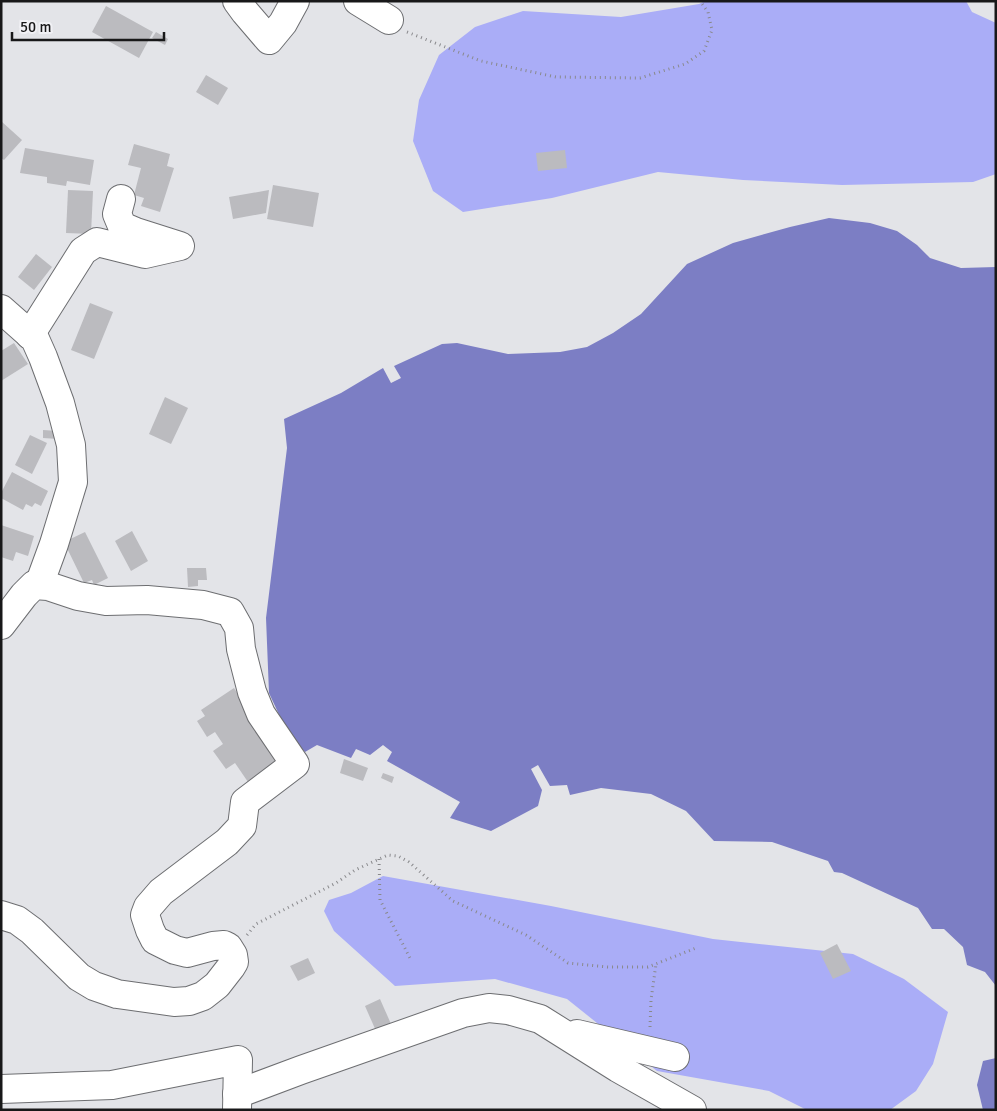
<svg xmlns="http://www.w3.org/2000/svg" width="997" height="1111" viewBox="0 0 997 1111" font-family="Signika,sans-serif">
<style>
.green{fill:#aaadf7}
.water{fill:#7c7ec4}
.building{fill:#bbbbbf}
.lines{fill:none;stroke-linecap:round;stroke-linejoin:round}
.minor-casing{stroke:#6d6e71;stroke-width:30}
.path{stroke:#89898c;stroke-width:3;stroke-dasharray:1 4;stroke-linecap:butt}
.minor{stroke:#fff;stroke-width:28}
</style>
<rect width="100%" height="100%" fill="#e3e4e8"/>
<g class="green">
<polygon points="705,1 966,1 972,12 996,23 996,174 973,182 842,185 743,180 658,172 552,198 463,212 433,191 413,141 419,100 439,55 475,27 523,11 621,17 699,4"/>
<polygon points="383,876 551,906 713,939 853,954 904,979 948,1012 933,1064 916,1091 890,1110 807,1110 769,1091 657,1071 567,999 495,979 395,986 334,931 324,911 329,900 351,893"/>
</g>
<g class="water">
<polygon points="829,218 870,223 897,231 917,245 930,258 961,268 996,267 996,986 985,972 967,965 963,947 944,929 932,929 918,908 842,873 834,872 828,861 772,842 714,841 686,811 651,794 601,788 570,795 567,785 550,786 538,765 531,769 542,790 538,806 491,831 450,818 460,802 387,761 392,752 383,745 370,755 356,749 351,758 317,745 305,752 289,734 282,721 269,693 266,618 287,448 284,419 341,393 383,368 391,383 401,378 394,366 442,344 457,343 508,354 560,352 587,347 613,333 641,314 687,264 733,243 790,227"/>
<polygon points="996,1058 996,1110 983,1110 977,1085 983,1061"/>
</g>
<g class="building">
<polygon points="106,6 153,32 139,58 92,32"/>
<polygon points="156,32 168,39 165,45 152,38"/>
<polygon points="206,75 228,88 218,105 196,92"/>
<polygon points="1,121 22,140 4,160 1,158"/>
<polygon points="134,144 170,154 167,166 174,168 160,212 141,206 144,198 134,195 141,168 128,165"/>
<polygon points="25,148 94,160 90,185 67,181 66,186 47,183 47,177 20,173"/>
<polygon points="565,150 567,168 538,171 536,153"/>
<polygon points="273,185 319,193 313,227 267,219"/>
<polygon points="68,190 93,191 91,234 66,233"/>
<polygon points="269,190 266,213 233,219 229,197"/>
<polygon points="36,254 52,267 34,290 18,277"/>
<polygon points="90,303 113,312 94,359 71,350"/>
<polygon points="14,343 28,364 1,381 1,351"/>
<polygon points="165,397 188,408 171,444 149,434"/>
<polygon points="43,430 58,431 58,439 43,438"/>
<polygon points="30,435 47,443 32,474 15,465"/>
<polygon points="12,472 48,491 41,506 35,503 32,507 26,504 23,510 1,498 1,493"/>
<polygon points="1,525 34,536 28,556 16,552 13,561 1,557"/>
<polygon points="132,531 148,561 131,571 115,541"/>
<polygon points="85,532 108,578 94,585 92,580 84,583 64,542"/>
<polygon points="187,568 206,568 207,580 198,580 198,586 188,587"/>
<polygon points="234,688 281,760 248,782 235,763 226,769 213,751 223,744 215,732 207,737 197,721 205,716 201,710"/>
<polygon points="344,759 368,768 363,781 340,773"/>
<polygon points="383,773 394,777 392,783 381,778"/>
<polygon points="837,944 851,971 833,979 820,953"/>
<polygon points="308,958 315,973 298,981 290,966"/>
<polygon points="380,999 391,1024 376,1031 365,1006"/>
</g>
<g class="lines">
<defs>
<g id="minor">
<polyline points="237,1 245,12 269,40 283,23 295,1"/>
<polyline points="358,1 389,20"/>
<polyline points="1,309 35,339 43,357 60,403 71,445 73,482 54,544 39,585"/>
<polyline points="30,335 83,251 97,242 145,254 180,246 136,232 122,226 117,214 121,199"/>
<polyline points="1,625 24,595 34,585 48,586 78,596 106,601 147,600 203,605 230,612 239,628 241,649 252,692 261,714 295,764 245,802 242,826 227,842 161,892 148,907 145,915 150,930 155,940 175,950 187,953 213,946 224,945 228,947 233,955 234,962 231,967 217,985 203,996 189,1001 174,1002 117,994 94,986 79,977 32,931 17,920 1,915"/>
<polyline points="577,1034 675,1057"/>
<polyline points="1,1089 112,1085 238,1060 237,1110"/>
<polyline points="237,1094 301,1070 463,1013 489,1008 508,1010 540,1019 618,1068 692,1110"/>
</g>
</defs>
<use href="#minor" class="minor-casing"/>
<g class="path">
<polyline points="407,32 481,61 556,77 640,78 685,64 704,51 712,30 708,12 700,1"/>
<polyline points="379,859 380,900 411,960"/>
<polyline points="247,935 256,924 336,883 355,870 388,855 398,856 409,862 453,901 526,935 568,963 608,967 648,967 696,948"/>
<polyline points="650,1027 651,1000 656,964"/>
</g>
<use href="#minor" class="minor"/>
</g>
<rect width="997" height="1111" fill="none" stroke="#181819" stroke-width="5"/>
<path d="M12 32v8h152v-8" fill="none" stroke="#181819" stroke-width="2.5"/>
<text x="20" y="32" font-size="15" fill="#181819" stroke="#f1f1f5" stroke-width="4" paint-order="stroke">50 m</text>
</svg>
